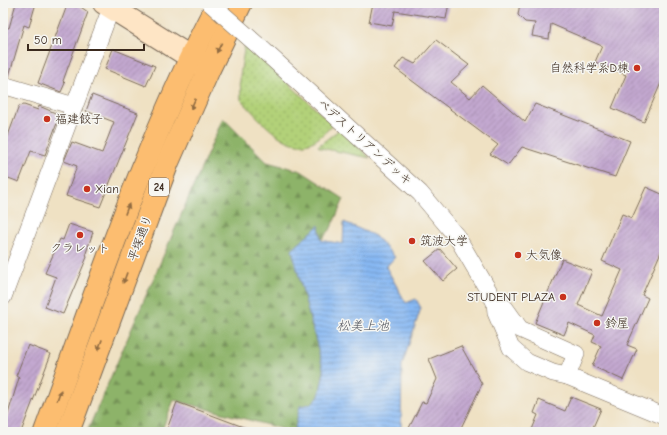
<svg xmlns="http://www.w3.org/2000/svg" width="667" height="435" viewBox="0 0 667 435" font-family="'Comic Neue','Klee One',sans-serif">
<style>
.grass{fill:url(#grass-dots);stroke:#767e4c}
.forest{fill:url(#forest-firs);stroke:#646e44}
.water{fill:url(#water-rules);stroke:#617188}
.building{fill:url(#building-hatch)}
.lines{fill:none;stroke-linecap:round;stroke-linejoin:round}
.street-casing{stroke:#7a6a58;stroke-width:18}
.secondary-casing{stroke:#7a6a58;stroke-width:24}
.primary-casing{stroke:#7a6a58;stroke-width:24}
.street{stroke:#fff;stroke-width:17}
.secondary{stroke:#fee5c5;stroke-width:22}
.primary{stroke:#fcbd6f;stroke-width:22}
.street-bridge-casing{stroke:#7a6a58;stroke-width:18;stroke-linecap:butt}
.street-bridge{stroke:#fff;stroke-width:17}
.oneway{fill:#926c42}
.poi-dot{fill:#c8321e;stroke:#f6f6f2;stroke-width:1.5}
.labels{text-anchor:middle;stroke-width:3;stroke-linejoin:round;paint-order:stroke}
.shield{fill:#f6f6f2;stroke:#73675e;stroke-width:1}
.shield-label{font-size:11px;font-weight:bold;fill:#3b2a1e}
.poi-label{font-size:12px;fill:#3b2a1e;stroke:#f6f6f2;text-anchor:start}
.street-label{font-size:12px;fill:#3b2a1e;stroke:#f6f6f2}
.water-label{font-size:13px;font-style:italic;fill:#52555e;stroke:#f6f6f2}
</style>
<defs>
<pattern id="grass-dots" width="8" height="8" patternUnits="userSpaceOnUse"><rect width="8" height="8" fill="#b2d179"/><path d="M2 2h.1M6 6h.1" fill="none" stroke="#9ab468" stroke-width="1.8" stroke-linecap="round"/></pattern>
<pattern id="forest-firs" width="22" height="20" patternUnits="userSpaceOnUse"><rect width="22" height="20" fill="#8db369"/><path d="M5 1l3.5 6h-7zM16 11l3.5 6h-7z" fill="#749256"/></pattern>
<pattern id="water-rules" width="6" height="5" patternUnits="userSpaceOnUse"><rect width="6" height="5" fill="#87b8f3"/><path d="M0 2.5h6" fill="none" stroke="#7096c4"/></pattern>
<pattern id="building-hatch" width="6" height="6" patternUnits="userSpaceOnUse"><rect width="6" height="6" fill="#c3a8d0"/><path d="M-1 1l2-2M0 6l6-6M5 7l2-2" fill="none" stroke="#a089a8"/></pattern>
</defs>
<rect width="100%" height="100%" fill="#f6f6f2"/>
<filter id="ink" filterUnits="userSpaceOnUse"><feTurbulence type="fractalNoise" baseFrequency=".025" numOctaves="2"/><feDisplacementMap in="SourceGraphic" scale="8" xChannelSelector="R" yChannelSelector="G"/><feConvolveMatrix kernelMatrix="1 2 1 2 8 2 1 2 1" color-interpolation-filters="sRGB"/></filter>
<filter id="wash" filterUnits="userSpaceOnUse"><feTurbulence type="fractalNoise" baseFrequency=".012" numOctaves="4" result="noise"/><feDisplacementMap in="SourceGraphic" scale="16" xChannelSelector="R" yChannelSelector="G"/><feGaussianBlur stdDeviation="0.9" result="paint"/><feColorMatrix in="noise" values="0 0 0 0 0 0 0 0 0 0 0 0 0 0 0 0 0 1.4 0 .05"/><feComposite in="paint" operator="in"/></filter>
<g filter="url(#wash)">
<rect width="100%" height="100%" fill="#efe1c3"/>
<g class="grass">
<path d="M 245,43 L 333,125 C 327,130 321,137 314,141 C 286,156 258,116 241,100 L 240,76 Z"/>
<polygon points="340,129 370,158 321,148 318,146"/>
</g>
<polygon class="forest" points="223,118 267,162 301,171 344,199 330,230 321,240 319,226 292,250 324,372 319,396 311,404 300,406 294,432 174,400 161,432 87,432"/>
<polygon class="water" points="344,222 375,236 395,257 386,267 406,303 416,299 421,308 402,365 401,432 294,432 300,406 311,404 319,396 324,372 292,250 319,225 321,240 343,244"/>
<g id="blocks">
<g class="building">
<polygon points="16,3 36,3 29,27 24,25 9,76 3,75 3,27 9,28"/>
<polygon points="68,3 75,3 88,12 63,81 65,83 61,92 38,83"/>
<polygon points="373,3 388,3 391,5 391,3 449,3 446,19 395,11 392,26 369,22"/>
<polygon points="520,3 664,3 664,76 644,122 612,108 626,75 595,62 602,46 551,24 549,39 532,36 535,23 525,22 518,15"/>
<polygon points="436,40 469,65 451,82 470,98 482,85 525,122 535,104 630,141 615,177 522,147 508,165 490,154 498,145 395,68 403,58 415,64"/>
<polygon points="113,49 155,66 146,86 105,69"/>
<polygon points="92,95 138,113 100,207 66,196 77,166 64,161 72,142 102,153 114,122 86,111"/>
<polygon points="24,105 38,110 39,106 60,115 45,155 31,151 19,182 3,176 3,149 19,106"/>
<polygon points="646,187 664,195 664,245 642,295 648,298 627,345 637,349 623,380 592,366 601,346 592,342 595,335 569,323 564,335 535,323 562,259 592,271 578,305 602,316 622,270 602,261 622,214 632,218"/>
<polygon points="69,224 93,232 86,253 87,257 63,314 45,307 56,277 45,273 60,239 63,240"/>
<polygon points="440,249 457,269 443,281 425,261"/>
<polygon points="28,345 51,354 21,432 3,432 3,416 7,417 19,378 16,376"/>
<polygon points="461,346 482,384 459,432 407,432 422,402 426,403 437,379 429,359"/>
<polygon points="571,397 601,409 591,432 531,432 538,415 534,413 539,400 565,411"/>
<polygon points="177,402 254,431 254,432 166,432"/>
</g>
</g>
</g>
<g filter="url(#ink)">
<use href="#blocks" fill-opacity="0" stroke="#7a6a58" stroke-width="1"/>
<g class="lines">
<defs>
<g id="street">
<polyline points="262,49 420,193 457,237 495,302 505,308 520,329 576,354 567,376 664,416"/>
<polyline points="3,85 74,106"/>
<polyline points="3,297 111,8"/>
<polyline points="495,302 496,313 511,348 527,362 553,373 567,376"/>
</g>
<polyline id="secondary" points="104,3 206,67"/>
<g id="primary">
<path d="M 45,432 C 98,288 146,139 218,3"/>
<polyline points="68,432 168,162 209,69 241,3"/>
</g>
</defs>
<use href="#street" class="street-casing"/>
<use href="#secondary" class="secondary-casing"/>
<use href="#primary" class="primary-casing"/>
<use href="#street" class="street"/>
<use href="#secondary" class="secondary"/>
<use href="#primary" class="primary"/>
<defs>
<polyline id="street-bridge" points="210,3 262,49"/>
</defs>
<use href="#street-bridge" class="street-bridge-casing"/>
<use href="#street-bridge" class="street-bridge"/>
</g>
<defs><path id="oneway-solid" d="M-6-.8H1V-3.2L6.5 0L1 3.2V.8H-6Z"/></defs>
<g class="oneway">
<use href="#oneway-solid" transform="translate(219 48) rotate(116)"/>
<use href="#oneway-solid" transform="translate(193 104) rotate(114)"/>
<use href="#oneway-solid" transform="translate(127 209) rotate(-69)"/>
<use href="#oneway-solid" transform="translate(125 278) rotate(110)"/>
<use href="#oneway-solid" transform="translate(100 345) rotate(111)"/>
<use href="#oneway-solid" transform="translate(59 395) rotate(-70)"/>
</g>
</g>
<g class="poi-dot">
<circle cx="637" cy="68" r="4"/>
<circle cx="47" cy="119" r="4"/>
<circle cx="87" cy="189" r="4"/>
<circle cx="80" cy="235" r="4"/>
<circle cx="412" cy="241" r="4"/>
<circle cx="518" cy="255" r="4"/>
<circle cx="563" cy="297" r="4"/>
<circle cx="597" cy="323" r="4"/>
</g>
<g class="labels">
<rect class="shield" x="149" y="178" width="20" height="18" rx="3"/>
<g class="shield-label">
<text x="159" y="191">24</text>
</g>
<g class="poi-label">
<text x="629" y="72" text-anchor="end">自然科学系D棟</text>
<text x="55" y="123">福建餃子</text>
<text x="95" y="193">Xian</text>
<text x="420" y="245">筑波大学</text>
<text x="80" y="252" text-anchor="middle">クラレット</text>
<text x="526" y="259">大気像</text>
<text x="555" y="301" text-anchor="end">STUDENT PLAZA</text>
<text x="605" y="327">鈴屋</text>
</g>
<g class="street-label">
<text transform="translate(365 142) rotate(42)" y="4">ペデストリアンデッキ</text>
<text transform="translate(140 238) rotate(-70)" y="4">平塚通り</text>
</g>
<g class="water-label">
<text x="363" y="330">松美上池</text>
</g>
</g>
<rect width="667" height="435" fill="none" stroke="#f6f6f2" stroke-width="16"/>
<path d="M28 44v6h116v-6" fill="none" stroke="#3b2a1e" stroke-width="2"/>
<text x="34" y="44" font-size="12" fill="#3b2a1e" stroke="#f6f6f2" stroke-width="3" paint-order="stroke">50 m</text>
</svg>
